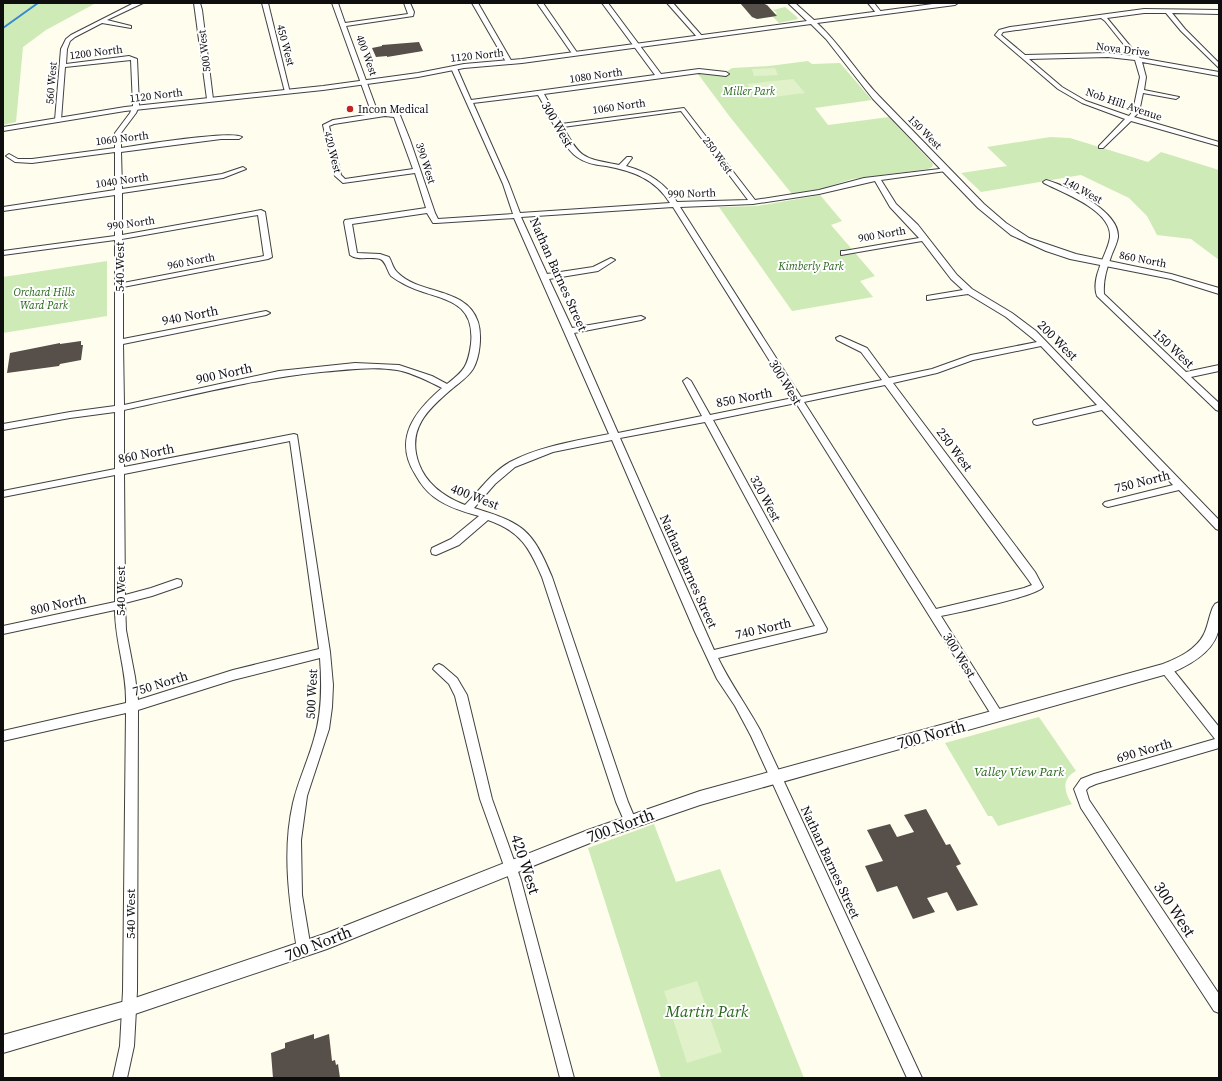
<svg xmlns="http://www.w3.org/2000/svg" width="1222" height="1081" viewBox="0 0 1222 1081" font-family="'Source Serif 4',serif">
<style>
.green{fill:#ceeab7}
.pitch{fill:#e1f1c9}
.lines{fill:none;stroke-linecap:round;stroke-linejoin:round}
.stream{stroke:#378ad0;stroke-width:2}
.building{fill:#574f4a}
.minor-casing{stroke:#414141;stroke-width:2}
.tertiary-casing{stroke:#414141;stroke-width:2}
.minor{fill:#fff;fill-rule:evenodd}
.tertiary{fill:#fff;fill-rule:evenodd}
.poi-dot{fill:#c12422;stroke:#fff;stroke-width:1.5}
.labels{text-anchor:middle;stroke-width:4;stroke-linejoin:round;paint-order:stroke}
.far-street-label{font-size:11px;fill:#0e0e0e;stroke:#fff}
.far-park-label{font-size:11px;font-style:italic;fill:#27671c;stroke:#fff}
.far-poi-label{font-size:11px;fill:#0e0e0e;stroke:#fff;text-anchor:start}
.street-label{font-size:13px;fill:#0e0e0e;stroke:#fff}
.park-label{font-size:13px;font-style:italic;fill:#27671c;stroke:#fff}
.near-street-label{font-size:16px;fill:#0e0e0e;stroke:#fff}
.near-park-label{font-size:16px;font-style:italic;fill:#27671c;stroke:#fff}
</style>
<rect width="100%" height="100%" fill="#fffdee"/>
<g class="green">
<polygon points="6,3 96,3 46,30 23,47 16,122 3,125 3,4"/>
<polygon points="785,7 797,17 798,19 779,23 773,17 777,16 775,14 777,13 773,10"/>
<polygon points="808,61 812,64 840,63 872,100 815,108 828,125 889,117 933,164 932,167 928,169 852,179 824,188 792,194 730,117 698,74 726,72 732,68 769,66"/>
<polygon points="1050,137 1070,138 1148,162 1161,152 1219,170 1219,260 1191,239 1157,235 1147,216 1129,198 1081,175 981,192 961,173 1007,166 987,147"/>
<polygon points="820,195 842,221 831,225 875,276 860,281 873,297 792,311 719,207 757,206"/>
<polygon points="107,261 107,316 3,333 3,277"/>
<path d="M 1039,717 L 1076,771 C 1061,779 1064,792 1072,804 L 998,826 L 992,816 L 988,816 L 945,743 Z"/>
<polygon points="654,824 676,882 720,869 804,1078 661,1078 588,848"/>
</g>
<g class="pitch">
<polygon points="775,68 778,75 754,76 752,69"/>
<polygon points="793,79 805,93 759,99 747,84"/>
<polygon points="697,981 722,1052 687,1063 664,991"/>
</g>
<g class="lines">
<polyline class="stream" points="3,28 38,3"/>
</g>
<g class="building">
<polygon points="740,3 762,3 767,5 777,16 757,19 752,17"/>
<polygon points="419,42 423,51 387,57 387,56 376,57 372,48 382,46 382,45"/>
<polygon points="81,341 81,345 83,345 81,360 60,364 59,366 7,373 10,353 60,343 60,344"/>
<polygon points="926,809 946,845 950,844 961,864 956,866 978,905 957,911 947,892 927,898 935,912 913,919 897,886 877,892 865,866 883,861 867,830 890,824 897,837 914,832 904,815"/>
<polygon points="314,1034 314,1039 329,1034 332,1061 335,1060 336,1065 338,1064 340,1078 273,1078 271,1053 285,1048 285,1043"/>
</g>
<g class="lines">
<defs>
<g id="minor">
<path d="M 134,3 L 143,3 L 107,20 L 131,26 L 131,28 L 102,23 L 75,37 L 70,41 L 67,49 L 66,64 L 129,56 L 137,59 L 139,106 L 136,113 L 121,133 L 121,148 C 139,145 232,130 242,137 L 239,139 L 221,139 L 121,152 L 122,189 L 222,174 L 243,167 L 246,169 L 223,178 L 122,193 L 122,235 L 261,210 L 265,212 L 272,257 L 268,259 L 123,287 L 123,339 L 266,311 L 270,313 L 266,315 L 123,344 L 124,405 L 279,371 L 355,363 L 399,365 L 432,376 L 447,384 C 464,371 468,366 471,344 C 476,295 435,301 404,284 C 400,282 395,279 391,276 C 387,271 386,261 380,259 C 371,256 357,261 350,255 L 344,222 L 345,220 L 426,208 L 415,173 L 343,183 L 335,176 L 323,125 L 333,120 L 372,114 L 332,3 L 338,3 L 345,23 L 408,14 L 404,3 L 410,3 L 414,12 L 413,16 L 346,26 L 378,113 L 397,113 L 400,115 L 410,140 L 435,213 L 438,219 L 513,214 L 503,184 L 451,68 L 452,67 L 457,68 L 471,100 L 655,75 L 602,3 L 608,3 L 661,74 L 699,69 L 726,72 L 729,74 L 726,76 L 699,73 L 544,94 L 561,124 L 684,108 L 755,200 L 819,190 L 864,178 L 948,168 L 949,169 L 946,171 L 881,180 L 896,204 L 918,225 L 957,275 L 972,289 L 1012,313 L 1036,331 L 1219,520 L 1219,530 L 1216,529 L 1179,490 L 1108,507 L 1105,506 L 1103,504 L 1105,502 L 1173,485 L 1102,410 L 1037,425 L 1034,424 L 1033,422 L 1034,420 L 1097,405 L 1041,346 L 973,360 L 937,373 L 893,383 L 1035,572 L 1043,587 C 1038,596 956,613 941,616 L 1002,713 L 1004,716 L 1002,719 L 998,721 L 994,719 L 796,403 L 713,420 L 827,629 L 826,632 L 822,633 L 718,658 C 730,683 747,706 760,730 L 922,1078 L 907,1078 L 751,736 L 735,706 L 717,679 L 695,632 L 612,440 L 553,452 L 515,467 L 495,484 L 474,508 C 523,523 532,529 552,577 L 628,802 L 636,821 L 634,825 L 630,827 L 626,825 L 616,802 L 542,577 C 529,547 520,531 488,520 L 459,545 L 436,555 L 432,554 L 431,551 L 432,548 L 451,539 L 479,516 C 464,512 447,507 434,497 C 426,491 420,483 415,474 C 393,439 415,411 442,388 C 428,381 413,373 397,370 C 372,366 346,370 321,372 C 254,379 189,396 124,410 L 124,467 L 294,434 L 297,435 L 330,652 L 333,685 L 332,707 L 329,729 L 307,796 L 301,840 L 302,895 L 311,949 L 309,954 L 304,956 L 299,954 L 297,949 C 289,901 282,851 293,803 C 298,781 308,761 314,739 C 322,713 322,685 320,658 L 233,680 L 138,710 L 137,991 L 134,1046 L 127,1078 L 113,1078 L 120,1046 L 123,991 L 126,713 L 3,741 L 3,731 L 126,703 C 127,671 115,642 115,610 L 3,634 L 3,626 L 115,602 L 115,475 L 3,497 L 3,491 L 115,469 L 115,412 L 70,418 L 3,430 L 3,424 L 70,412 L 115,406 L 115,240 L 3,255 L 3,251 L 115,236 L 115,195 L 3,211 L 3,207 L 115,190 L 115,152 L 32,163 L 15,162 L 6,156 L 9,154 L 18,159 L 32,159 L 115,148 L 115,133 L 130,113 L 133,106 L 131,60 L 65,67 L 61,120 L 58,122 L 55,120 L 61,49 L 66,39 L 71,35 ZM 538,95 C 548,111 562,147 577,157 C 585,163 596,165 606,166 C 633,171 655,179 670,203 L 520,213 L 509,184 L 473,103 ZM 681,111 L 748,200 L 677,202 C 665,183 648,172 626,166 L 632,158 L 631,157 L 627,157 L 619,165 C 584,158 581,160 563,127 ZM 385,116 L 394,117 L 413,169 L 345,179 L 341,175 L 329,126 L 334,124 ZM 875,181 L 890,207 L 919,238 L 844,251 L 841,251 L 841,255 L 922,241 L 951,279 L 963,290 L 927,296 L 927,300 L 968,294 L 1006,317 L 1037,342 L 971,355 L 932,369 L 889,378 L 867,348 L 840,336 L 836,338 L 837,340 L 861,352 L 882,380 L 801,397 L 680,207 L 753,204 L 819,194 ZM 673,207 L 793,398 L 710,415 L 691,381 L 687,378 L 683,381 L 702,416 L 618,433 L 574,333 L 641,320 L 645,318 L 641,316 L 572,328 L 549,279 L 598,271 L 615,260 L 611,258 L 593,267 L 547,274 L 521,217 ZM 427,213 L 433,223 L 436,223 L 514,218 L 609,434 C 576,441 540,446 510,462 C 492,472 479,491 465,505 C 445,497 427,485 419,464 C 406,429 428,409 453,388 C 460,382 468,377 473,369 C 480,357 482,335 478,322 C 467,287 420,295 398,273 C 393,269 392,262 389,257 L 380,254 L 357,253 L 352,224 ZM 258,215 L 264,256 L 123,283 L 122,239 ZM 885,385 L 1027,578 L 1032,585 L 1024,588 L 936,609 L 804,402 ZM 705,422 L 815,626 L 714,650 L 620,438 ZM 290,441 L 319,649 L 233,670 L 138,700 L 135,677 L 126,630 L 125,603 L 152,596 L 181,586 L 182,583 L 181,580 L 177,579 L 151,588 L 125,595 L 124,474 Z"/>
<polygon points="194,3 200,3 202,10 213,99 210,101 207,99"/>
<polygon points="262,3 268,3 290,93 285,92"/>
<polygon points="472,3 478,3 512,62 511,63 506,62"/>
<polygon points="537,3 543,3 578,54 577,55 573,55"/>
<polygon points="667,3 673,3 702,36 702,38 698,38"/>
<polygon points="868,3 874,3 882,13 881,14 877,14"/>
<path d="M 1144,9 L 1219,10 L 1219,14 L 1172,13 L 1185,29 L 1219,63 L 1219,68 L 1181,31 L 1166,13 L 1144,13 L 1107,18 L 1140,58 L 1219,72 L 1219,76 L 1142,62 L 1146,77 L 1144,90 L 1179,97 L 1176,99 L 1143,93 L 1139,112 L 1134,117 L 1219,142 L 1219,146 L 1131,121 L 1103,148 L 1099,148 L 1099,146 L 1125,119 L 1082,103 L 1058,89 L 995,35 L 999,30 L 1010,27 ZM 1101,18 L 1105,21 L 1133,56 L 1108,53 L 1025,55 L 1001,35 L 1003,32 ZM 1108,57 L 1135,60 L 1140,77 L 1133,111 L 1129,116 L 1086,101 L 1062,87 L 1029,59 Z"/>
<path d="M 1046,180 C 1067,186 1120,211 1118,237 C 1117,243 1114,249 1112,254 C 1107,268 1103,279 1104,294 L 1186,372 L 1219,365 L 1219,371 L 1191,377 L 1219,403 L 1219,411 L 1216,410 L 1097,296 C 1094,288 1096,277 1099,269 C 1102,258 1109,247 1110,237 C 1112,210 1063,193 1044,183 L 1043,182 Z"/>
<polygon points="439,664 443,666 457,678 467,695 492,799 521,880 574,1078 560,1078 509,880 480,799 455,696 449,684 433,669 435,666"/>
<polygon points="1166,664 1170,666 1219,727 1219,748 1096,784 1089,787 1086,790 1089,800 1219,994 1219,1013 1214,1011 1081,808 1074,789 1081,779 1094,774 1215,739 1162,672 1160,669 1162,666"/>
</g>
<g id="tertiary">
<path d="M 788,3 L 795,3 L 814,20 L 940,3 L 958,3 L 955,5 L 817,23 C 841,45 857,73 879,96 L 984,204 L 1006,223 L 1029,238 L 1076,254 L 1171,274 L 1219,288 L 1219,294 L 1171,279 L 1070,259 L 1046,251 L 1011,235 L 978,208 L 873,99 L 826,39 L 811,24 L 522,63 L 464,68 L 418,77 L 323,90 L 125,111 L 3,131 L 3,127 L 125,107 L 323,86 L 418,73 L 464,64 L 522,59 L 807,21 Z"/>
<path d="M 1219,602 C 1219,610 1220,619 1219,627 C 1216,651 1190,665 1171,673 L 700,805 L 595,841 L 327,949 L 129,1016 L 3,1053 L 3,1035 L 129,1000 L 327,933 L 588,830 L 700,791 L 1163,664 C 1178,658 1196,650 1204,634 C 1208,626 1209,616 1213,607 L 1215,604 Z"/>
</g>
</defs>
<use href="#minor" class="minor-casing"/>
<use href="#tertiary" class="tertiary-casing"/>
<use href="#minor" class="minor"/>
<use href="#tertiary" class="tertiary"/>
</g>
<circle class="poi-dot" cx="350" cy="109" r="4"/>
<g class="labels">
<g class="far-street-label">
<text transform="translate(286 45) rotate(75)" y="4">450 West</text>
<text transform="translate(1123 49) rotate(7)" y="4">Nova Drive</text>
<text transform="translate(204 51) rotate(-97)" y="4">500 West</text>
<text transform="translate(96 52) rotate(-7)" y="4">1200 North</text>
<text transform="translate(367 55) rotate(70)" y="4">400 West</text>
<text transform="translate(477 55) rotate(-6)" y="4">1120 North</text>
<text transform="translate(596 75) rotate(-8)" y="4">1080 North</text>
<text transform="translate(51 83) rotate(-85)" y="4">560 West</text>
<text transform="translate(156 95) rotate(-7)" y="4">1120 North</text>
<text transform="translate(1124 104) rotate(19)" y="4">Nob Hill Avenue</text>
<text transform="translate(619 106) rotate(-8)" y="4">1060 North</text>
<text transform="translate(925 132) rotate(45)" y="4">150 West</text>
<text transform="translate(122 138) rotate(-7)" y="4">1060 North</text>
<text transform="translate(333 152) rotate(76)" y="4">420 West</text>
<text transform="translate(718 155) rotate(54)" y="4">250 West</text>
<text transform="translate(426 163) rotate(72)" y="4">390 West</text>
<text transform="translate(122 180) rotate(-8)" y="4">1040 North</text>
<text transform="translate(1083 190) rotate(29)" y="4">140 West</text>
<text transform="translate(692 193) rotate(-2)" y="4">990 North</text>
<text transform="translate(131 223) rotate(-8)" y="4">990 North</text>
<text transform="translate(882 234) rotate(-10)" y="4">900 North</text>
<text transform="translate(1143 259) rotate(11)" y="4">860 North</text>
<text transform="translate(191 261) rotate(-11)" y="4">960 North</text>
</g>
<g class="far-park-label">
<text x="749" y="95">Miller Park</text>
<text x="811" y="270">Kimberly Park</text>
<text x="44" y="296">Orchard Hills<tspan x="44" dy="13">Ward Park</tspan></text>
</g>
<g class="far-poi-label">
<text x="358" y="113">Incon Medical</text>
</g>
<g class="street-label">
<text transform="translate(558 124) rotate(60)" y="5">300 West</text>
<text transform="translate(119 267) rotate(-90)" y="5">540 West</text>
<text transform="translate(559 274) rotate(66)" y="5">Nathan Barnes Street</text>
<text transform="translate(190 315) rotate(-11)" y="5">940 North</text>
<text transform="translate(1058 340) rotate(45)" y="5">200 West</text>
<text transform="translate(1174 348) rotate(43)" y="5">150 West</text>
<text transform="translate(224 373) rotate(-12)" y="5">900 North</text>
<text transform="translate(786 382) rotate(58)" y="5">300 West</text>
<text transform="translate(744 397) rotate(-11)" y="5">850 North</text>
<text transform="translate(955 449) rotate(53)" y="5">250 West</text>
<text transform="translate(146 453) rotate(-11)" y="5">860 North</text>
<text transform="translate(1142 481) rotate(-14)" y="5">750 North</text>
<text transform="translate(475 496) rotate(21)" y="5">400 West</text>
<text transform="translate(766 498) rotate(62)" y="5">320 West</text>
<text transform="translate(689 571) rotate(66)" y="5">Nathan Barnes Street</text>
<text transform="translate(120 591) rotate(-90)" y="5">540 West</text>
<text transform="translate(58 604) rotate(-12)" y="5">800 North</text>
<text transform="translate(763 628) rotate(-13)" y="5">740 North</text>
<text transform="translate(960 655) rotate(58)" y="5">300 West</text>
<text transform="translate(160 683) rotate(-17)" y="5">750 North</text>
<text transform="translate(311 694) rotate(-87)" y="5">500 West</text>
<text transform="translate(1144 750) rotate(-16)" y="5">690 North</text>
<text transform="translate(831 862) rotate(65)" y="5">Nathan Barnes Street</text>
<text transform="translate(130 914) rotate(-90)" y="5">540 West</text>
</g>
<g class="park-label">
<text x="1019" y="776">Valley View Park</text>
</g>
<g class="near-street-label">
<text transform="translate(931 734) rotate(-15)" y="6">700 North</text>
<text transform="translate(620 825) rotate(-20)" y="6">700 North</text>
<text transform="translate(526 864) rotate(72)" y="6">420 West</text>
<text transform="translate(1175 909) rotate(57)" y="6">300 West</text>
<text transform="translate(318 943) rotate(-21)" y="6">700 North</text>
</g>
<g class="near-park-label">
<text x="707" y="1017">Martin Park</text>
</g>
</g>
<rect width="1222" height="1081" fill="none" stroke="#0e0e0e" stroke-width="8"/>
</svg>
